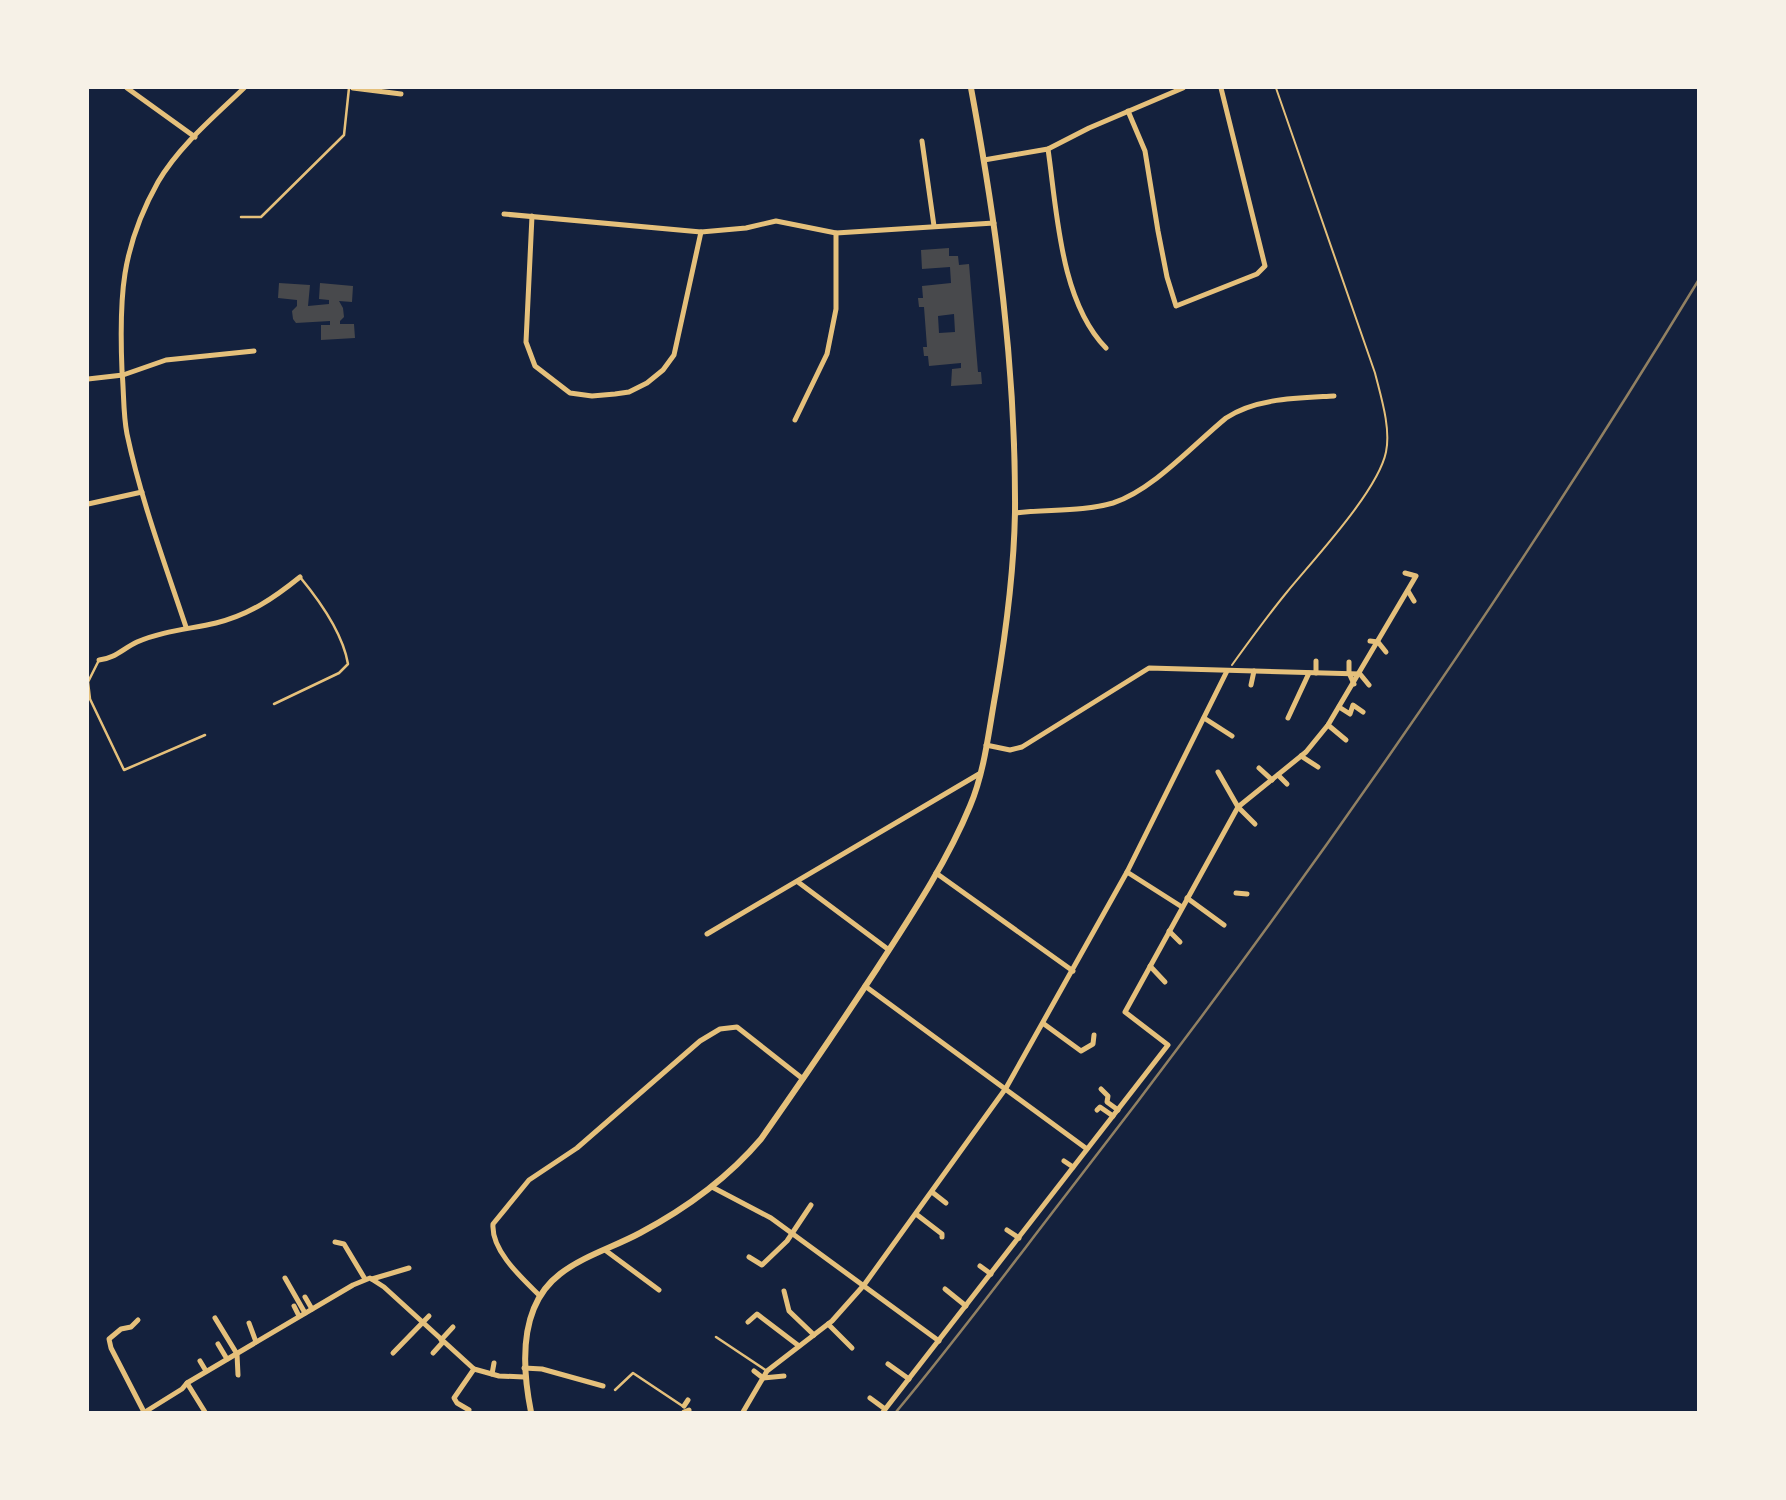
<svg xmlns="http://www.w3.org/2000/svg" width="1786" height="1500" viewBox="0 0 1786 1500" font-family="'Varela Round',sans-serif">
<style>
.building{fill:#48494c;fill-rule:evenodd}
.lines{fill:none;stroke-linecap:round;stroke-linejoin:round}
.path{stroke:#e5c07b;stroke-width:2}
.service{stroke:#e5c07b;stroke-width:2.5}
.minor{stroke:#e5c07b;stroke-width:5}
.tertiary{stroke:#e5c07b;stroke-width:6}
.rail{stroke:#918062;stroke-width:2.5}
</style>
<rect width="100%" height="100%" fill="#14213d"/>
<g class="building">
<path d="M 949,248 L 949,256 L 958,256 L 959,265 L 969,264 L 978,372 L 981,372 L 982,384 L 951,386 L 952,369 L 961,368 L 961,363 L 929,366 L 928,356 L 924,356 L 923,347 L 927,347 L 924,307 L 919,307 L 918,298 L 923,298 L 922,286 L 951,283 L 950,267 L 922,269 L 921,250 ZM 954,314 L 955,332 L 939,333 L 938,316 Z"/>
<polygon points="279,283 310,285 308,306 329,304 329,300 319,299 320,283 353,286 352,302 339,301 343,308 344,317 340,321 340,324 354,324 355,338 321,340 321,325 330,325 330,321 296,323 293,319 292,311 297,306 297,300 278,298"/>
</g>
<g class="lines">
<path class="path" d="M 1232,665 C 1250,640 1268,615 1287,592 C 1314,559 1378,491 1386,452 C 1391,428 1381,397 1375,373 L 1276,88"/>
<g class="service">
<polyline points="241,217 261,217 344,135 349,88"/>
<polyline points="98,662 88,682 90,699 124,770 205,735"/>
<path d="M 274,704 L 339,673 L 348,664 C 343,634 319,600 300,577"/>
<polyline points="716,1337 767,1371"/>
<polyline points="615,1390 633,1373 684,1407"/>
</g>
<g class="minor">
<polyline points="127,88 195,137"/>
<polyline points="353,88 401,94"/>
<polyline points="1128,111 1145,151 1158,231 1167,277 1176,306 1257,274 1265,266 1221,88"/>
<polyline points="922,141 934,226"/>
<path d="M 1048,149 C 1057,211 1060,301 1106,348"/>
<polyline points="984,160 1048,149 1089,128 1183,88"/>
<polyline points="504,214 701,232 746,228 776,221 836,233 994,223"/>
<polyline points="532,216 526,342 535,366 570,393 592,396 615,394 629,392 647,383 663,370 674,355 701,232"/>
<polyline points="88,379 123,375 166,360 254,351"/>
<polyline points="795,420 827,354 836,309 836,233"/>
<polyline points="88,504 142,492"/>
<path d="M 1015,513 C 1047,509 1082,512 1113,503 C 1153,490 1193,445 1226,418 C 1256,398 1298,398 1334,396"/>
<polyline points="1408,591 1414,601"/>
<path d="M 186,627 C 165,564 141,500 127,434 C 123,414 124,392 122,371 C 119,297 121,248 158,182 C 179,146 215,116 244,88"/>
<polyline points="1370,641 1378,642 1386,652"/>
<path d="M 99,660 C 114,659 124,648 137,642 C 162,631 190,629 216,623 C 249,615 274,598 300,577"/>
<polyline points="1349,662 1349,673 1354,684"/>
<polyline points="1316,673 1316,661"/>
<polyline points="1251,685 1254,671"/>
<polyline points="1339,707 1350,714 1353,705 1363,712"/>
<polyline points="1204,718 1232,736"/>
<polyline points="1288,718 1309,673"/>
<polyline points="1328,725 1346,740"/>
<polyline points="986,745 1010,750 1022,747 1149,668 1360,674 1369,685"/>
<polyline points="1301,756 1318,767"/>
<polyline points="1259,768 1272,780"/>
<polyline points="1218,772 1238,807 1255,824"/>
<polyline points="1278,775 1287,784"/>
<polyline points="1127,872 1182,907"/>
<polyline points="936,873 1073,971"/>
<polyline points="798,882 889,950"/>
<polyline points="1236,893 1247,894"/>
<polyline points="1187,898 1224,925"/>
<polyline points="1169,931 1180,942"/>
<polyline points="707,934 979,774"/>
<polyline points="1150,966 1165,982"/>
<polyline points="865,986 1087,1149"/>
<polyline points="1044,1024 1081,1051 1093,1044 1094,1035"/>
<polyline points="1101,1089 1108,1096 1107,1102 1118,1110"/>
<polyline points="1097,1110 1100,1107 1113,1116"/>
<polyline points="1064,1161 1073,1167"/>
<polyline points="712,1187 771,1218 939,1341"/>
<polyline points="932,1192 946,1203"/>
<polyline points="916,1214 942,1234 942,1237"/>
<polyline points="1007,1230 1019,1238"/>
<polyline points="335,1242 344,1244 365,1279"/>
<polyline points="605,1250 659,1290"/>
<polyline points="749,1257 762,1265 787,1241 811,1205"/>
<polyline points="980,1266 991,1274"/>
<polyline points="285,1278 305,1313"/>
<polyline points="372,1279 409,1268"/>
<polyline points="945,1289 966,1306"/>
<polyline points="784,1291 789,1311 814,1335"/>
<path d="M 540,1296 C 523,1279 491,1251 493,1224 L 529,1180 L 577,1148 L 700,1041 L 720,1029 L 737,1027 L 803,1079"/>
<polyline points="305,1297 312,1309"/>
<polyline points="294,1306 299,1316"/>
<polyline points="215,1318 237,1354 238,1375"/>
<polyline points="138,1320 131,1327 121,1329 109,1339 111,1348 144,1412"/>
<polyline points="748,1322 757,1314 799,1346"/>
<polyline points="249,1323 256,1342"/>
<polyline points="828,1324 852,1348"/>
<polyline points="441,1340 453,1327"/>
<polyline points="218,1344 227,1359"/>
<polyline points="393,1353 429,1316"/>
<polyline points="433,1353 443,1342"/>
<polyline points="200,1361 206,1371"/>
<polyline points="888,1364 909,1379"/>
<polyline points="524,1368 542,1369 603,1386"/>
<polyline points="754,1371 763,1378 784,1376"/>
<polyline points="492,1374 494,1363"/>
<polyline points="187,1383 205,1412"/>
<polyline points="870,1398 885,1409"/>
<polyline points="684,1406 688,1400"/>
<polyline points="469,1410 457,1403 454,1398 474,1369"/>
<polyline points="145,1412 182,1389 187,1383 353,1285 370,1278 384,1287 474,1369 499,1376 524,1377"/>
<polyline points="684,1412 689,1410"/>
<polyline points="743,1412 767,1371 832,1321 864,1285 1006,1088 1127,872 1227,671"/>
<polyline points="883,1412 1168,1045 1125,1012 1238,807 1306,752 1328,725 1416,576 1405,573"/>
</g>
<path class="tertiary" d="M 531,1412 C 522,1367 518,1306 560,1274 C 583,1256 614,1247 640,1233 C 687,1208 727,1179 761,1139 C 801,1082 840,1025 878,967 C 911,916 947,862 970,806 C 985,771 989,728 996,691 C 1006,632 1014,571 1015,512 C 1016,369 997,228 971,88"/>
<path class="rail" d="M 896,1412 C 957,1339 1014,1262 1072,1187 C 1298,896 1507,595 1698,281"/>
</g>
<rect width="1786" height="1500" fill="none" stroke="#f6f1e7" stroke-width="178"/>
</svg>
